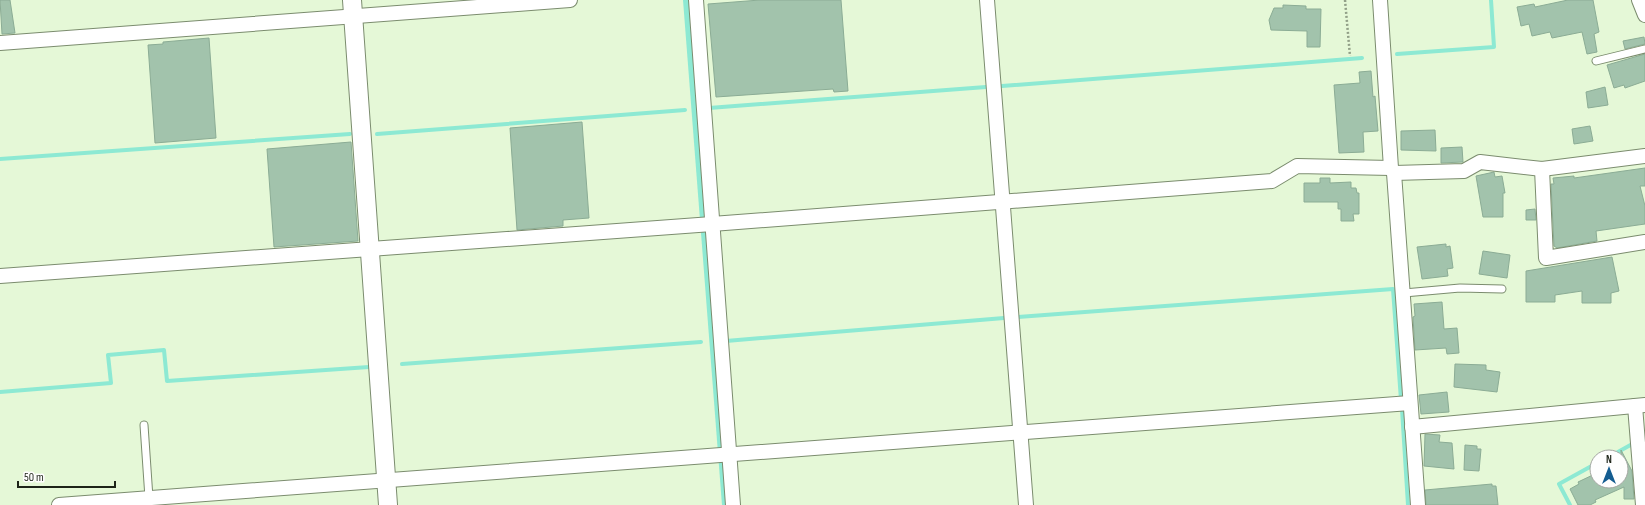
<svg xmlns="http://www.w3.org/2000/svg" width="1645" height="505" viewBox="0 0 1645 505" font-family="'Sofia Sans Condensed',sans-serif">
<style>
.water{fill:#8de9d3}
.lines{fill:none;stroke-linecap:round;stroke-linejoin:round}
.stream{stroke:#8de9d3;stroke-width:4}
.building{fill:#a2c3ac;stroke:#8bac95}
.service-casing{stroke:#7b8c6e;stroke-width:9}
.minor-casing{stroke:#7b8c6e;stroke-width:16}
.tertiary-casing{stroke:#7b8c6e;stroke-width:20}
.path{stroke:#92a088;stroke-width:2.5;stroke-dasharray:2 2;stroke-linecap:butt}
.service{stroke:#fff;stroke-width:7}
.minor{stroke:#fff;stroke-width:14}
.tertiary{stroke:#fff;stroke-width:18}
</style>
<rect width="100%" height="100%" fill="#e5f8d7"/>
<polygon class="water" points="683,0 690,0 728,505 722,505"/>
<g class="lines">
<g class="stream">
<polyline points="1397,54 1494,47 1491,0"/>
<polyline points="1002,86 1362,58"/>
<polyline points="709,108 986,87"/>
<polyline points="377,134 685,110"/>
<polyline points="0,159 350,134"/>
<polyline points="1018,317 1393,289 1401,400"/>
<polyline points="726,341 1004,318"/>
<polyline points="402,364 701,342"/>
<polyline points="0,392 111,383 108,355 164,350 167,381 369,367"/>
<polyline points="1402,409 1408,505"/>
<polyline points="1609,457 1634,443"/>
<polyline points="1570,505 1559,484 1597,463"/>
</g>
</g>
<g class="building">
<polygon points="0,0 10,0 15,33 2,34"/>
<polygon points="760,0 841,0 848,91 834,92 833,89 716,97 708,4"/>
<polygon points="1568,0 1593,0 1599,32 1594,34 1597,52 1587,54 1582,32 1552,38 1550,32 1532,36 1529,24 1521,26 1517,7 1534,4 1535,7"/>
<polygon points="1283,5 1306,6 1306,9 1321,9 1320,47 1307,47 1307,31 1271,30 1269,20 1274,8 1283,8"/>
<polygon points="1644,37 1645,44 1625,49 1623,41"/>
<polygon points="209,38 216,138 155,143 148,45 163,44 163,42"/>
<polygon points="1645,54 1645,81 1625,88 1624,85 1614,88 1607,65"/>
<polygon points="1371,71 1373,97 1375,96 1378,131 1363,132 1364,152 1339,153 1334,85 1360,83 1359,72"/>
<polygon points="1605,87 1608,105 1588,108 1586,92"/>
<polygon points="582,122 589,218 563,220 563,226 517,230 510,128"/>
<polygon points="1590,126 1593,141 1574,144 1572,129"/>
<polygon points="1435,130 1436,151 1401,150 1401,131"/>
<polygon points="351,142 358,241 274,247 267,149"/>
<polygon points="1462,147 1463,162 1441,163 1441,148"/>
<polygon points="1645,168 1645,186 1640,186 1645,206 1645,224 1596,231 1597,241 1557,248 1554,246 1551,184 1554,184 1553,178 1574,176 1574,178"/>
<polygon points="1494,172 1495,177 1502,176 1505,193 1503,193 1503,217 1483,217 1476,176"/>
<polygon points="1320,178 1330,178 1330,183 1351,182 1351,188 1356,188 1357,193 1359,193 1359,214 1353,214 1354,221 1341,221 1341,209 1338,209 1338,202 1304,202 1304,183 1320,183"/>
<polygon points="1535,209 1536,220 1526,220 1526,210"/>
<polygon points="1446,244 1446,247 1450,246 1453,268 1447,269 1448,276 1422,279 1417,247"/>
<polygon points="1483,251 1510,255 1507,278 1479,274"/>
<polygon points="1612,257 1619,291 1611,293 1611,303 1582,303 1582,291 1555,295 1555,302 1526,302 1526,271"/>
<polygon points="1442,302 1444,329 1457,328 1459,353 1447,354 1446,348 1415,350 1413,317 1415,316 1414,304"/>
<polygon points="1455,364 1486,365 1486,370 1500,372 1497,392 1454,387"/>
<polygon points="1447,392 1449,412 1421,414 1419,395"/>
<polygon points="1425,434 1440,435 1439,442 1452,443 1454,469 1424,466"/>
<polygon points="1465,445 1477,446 1477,449 1481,449 1479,471 1464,470"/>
<polygon points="1621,450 1632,471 1634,499 1624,499 1624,487 1595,500 1596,502 1590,505 1578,505 1570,489 1579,484 1578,482 1597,473 1597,481 1621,481"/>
<polygon points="1492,484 1492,486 1496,486 1498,505 1426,505 1425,490"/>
</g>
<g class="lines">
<defs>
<g id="service">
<polyline points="1596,61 1645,49"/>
<polyline points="1404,293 1460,288 1502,289"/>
<polyline points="144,425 149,498"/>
</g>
<g id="minor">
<polyline points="696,0 733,505"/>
<polyline points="987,0 1026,505"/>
<polyline points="1380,0 1391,168 1394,173 1418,505"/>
<polyline points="1639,0 1645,15"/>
<polyline points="0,43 570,0"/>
<polyline points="1542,169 1546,258 1645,242"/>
<polyline points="1394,173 1464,171 1480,162 1542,169 1645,156"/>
<polyline points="0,276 712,224 1272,181 1297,166 1391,168"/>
<polyline points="1635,406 1643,505"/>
<polyline points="1412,427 1645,405"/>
<polyline points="59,505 1410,403"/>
</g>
<polyline id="tertiary" points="352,0 388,505"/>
</defs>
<use href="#service" class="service-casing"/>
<use href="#minor" class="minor-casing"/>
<use href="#tertiary" class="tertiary-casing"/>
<polyline class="path" points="1345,0 1350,56"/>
<use href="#service" class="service"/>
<use href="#minor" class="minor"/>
<use href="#tertiary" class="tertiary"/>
</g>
<g transform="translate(1609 469)"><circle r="19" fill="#fefefe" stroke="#a4a7a2"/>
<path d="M0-3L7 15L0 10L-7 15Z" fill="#135c90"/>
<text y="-6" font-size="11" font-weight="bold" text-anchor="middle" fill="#1d2418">N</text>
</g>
<path d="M18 481v6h97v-6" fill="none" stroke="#1d2418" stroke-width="2"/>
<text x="24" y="481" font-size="12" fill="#1d2418" stroke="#fefefe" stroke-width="3" paint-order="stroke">50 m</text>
</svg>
